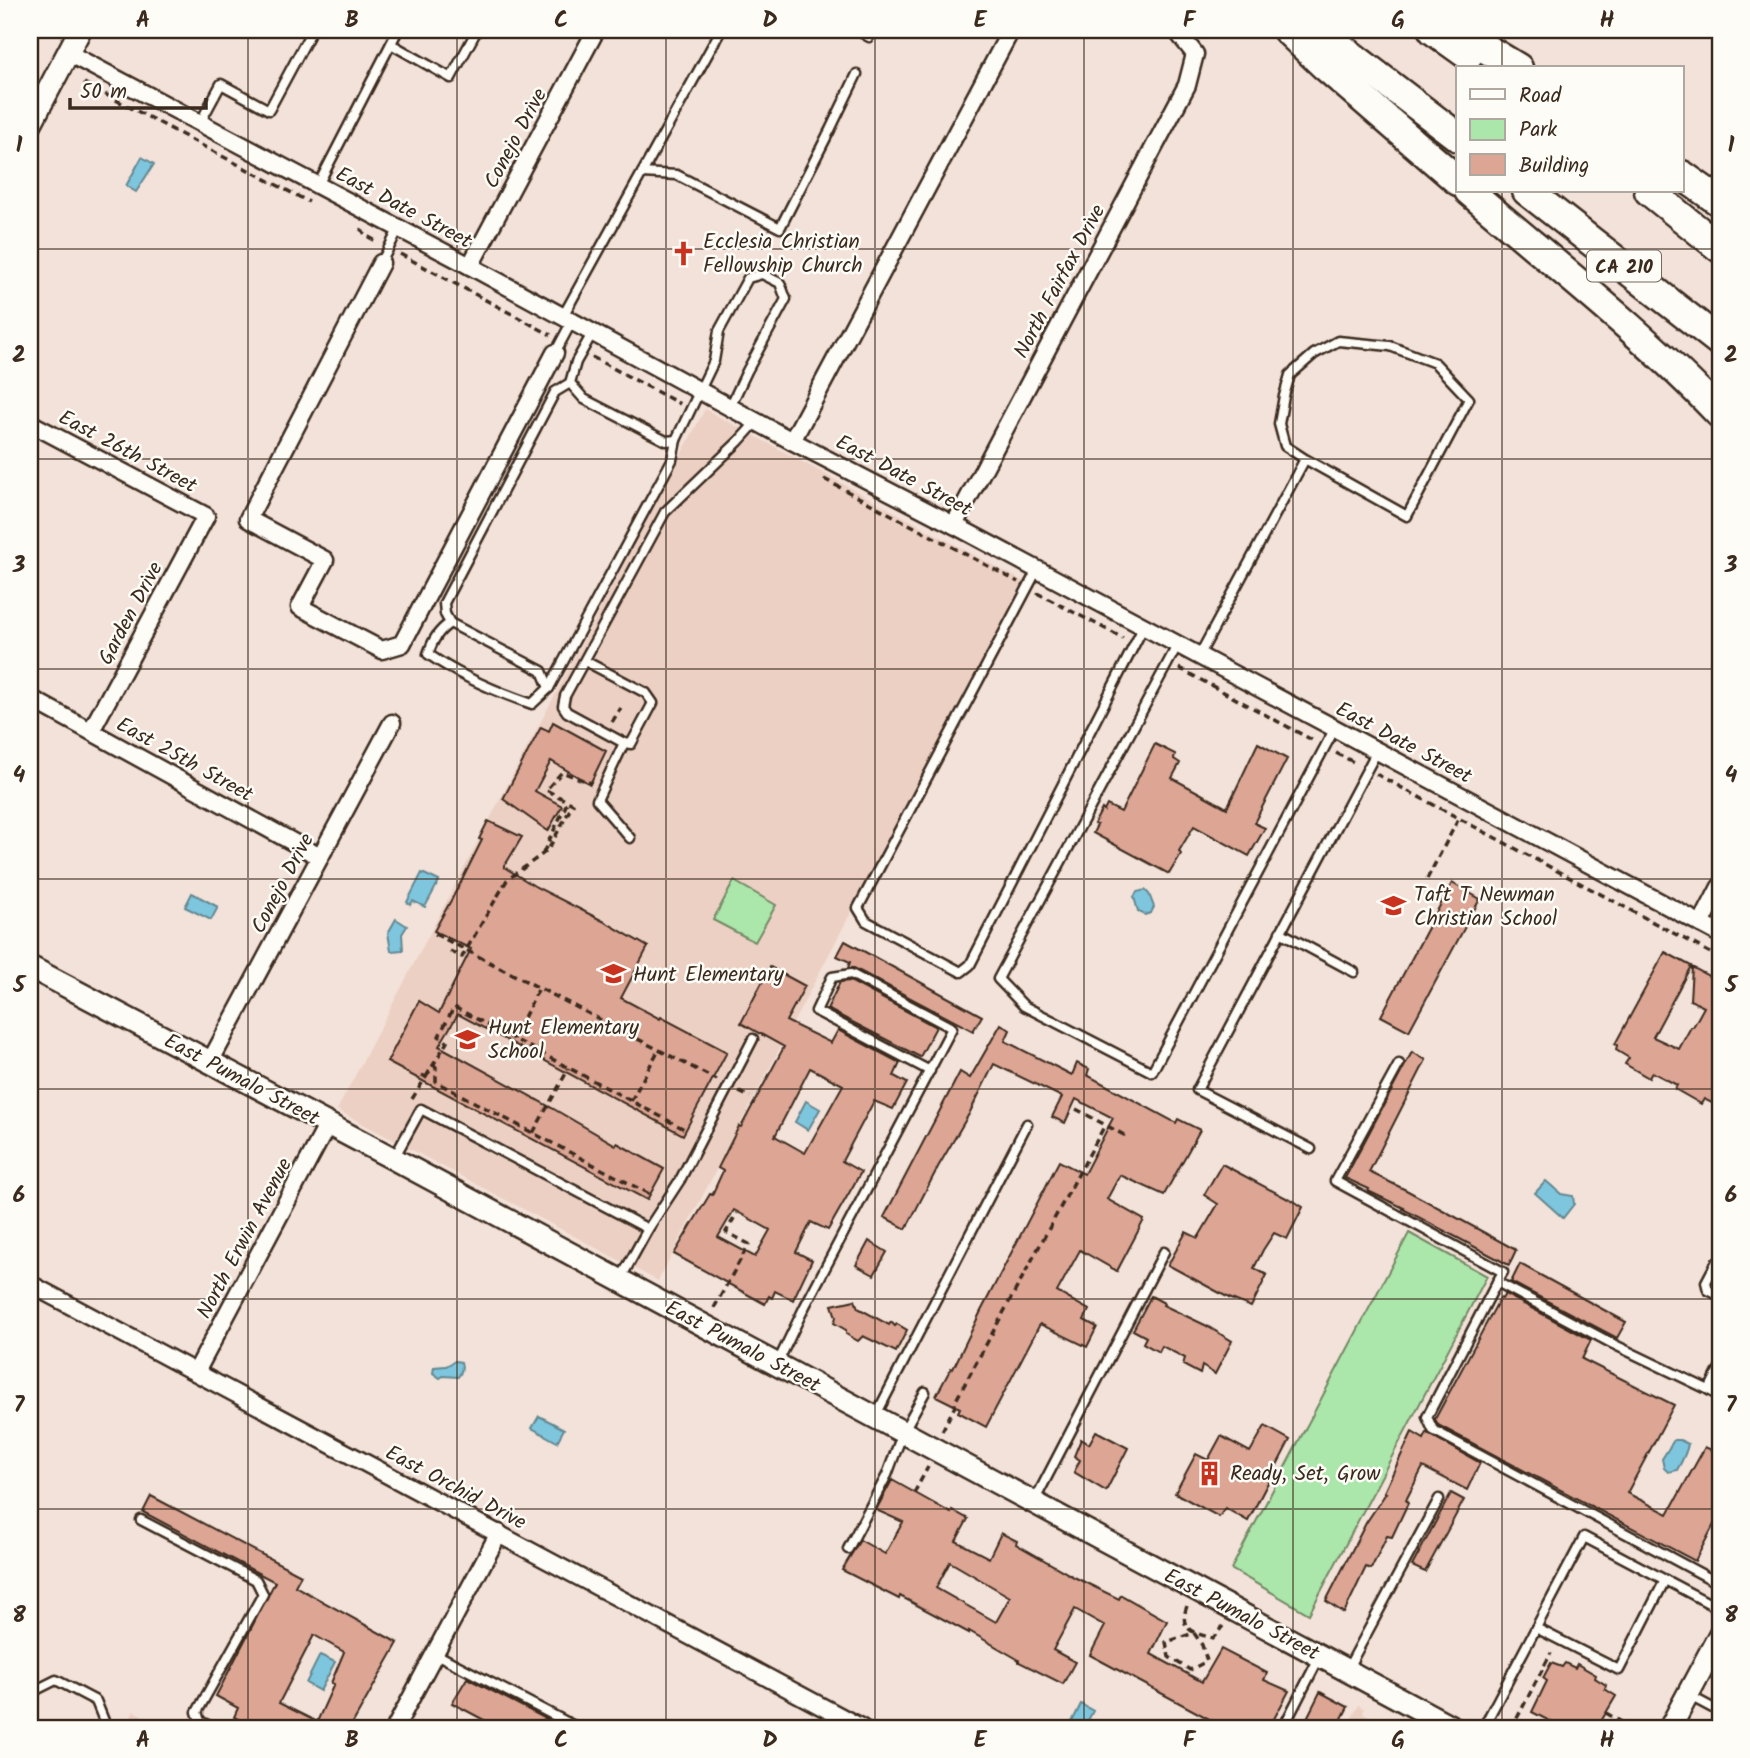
<svg xmlns="http://www.w3.org/2000/svg" width="1750" height="1758" viewBox="0 0 1750 1758" font-family="Kalam,sans-serif">
<style>
.built{fill:#ecd0c4}
.green{fill:#abe6ab;stroke:#738864;stroke-width:2}
.water{fill:#7ec6de;stroke:#638891;stroke-width:2}
.building{fill:#dca594;stroke:#3b2a1e;stroke-width:2;fill-rule:evenodd}
.lines{fill:none;stroke-linecap:round;stroke-linejoin:round}
.lane-casing{stroke:#3b2a1e;stroke-width:13}
.street-casing{stroke:#3b2a1e;stroke-width:21}
.secondary-casing{stroke:#3b2a1e;stroke-width:26}
.highway-casing{stroke:#3b2a1e;stroke-width:33}
.path{stroke:#3b2a1e;stroke-width:3.5;stroke-dasharray:7 5;stroke-linecap:butt}
.lane{stroke:#fdfcf7;stroke-width:8}
.street{stroke:#fdfcf7;stroke-width:16}
.secondary{stroke:#fdfcf7;stroke-width:21}
.highway{stroke:#fdfcf7;stroke-width:28}
.grid{fill:none;stroke:#3b2a1e;stroke-width:2;stroke-opacity:0.55}
.labels{text-anchor:middle;stroke-width:5;stroke-linejoin:round;paint-order:stroke}
.shield{fill:#fdfcf7;stroke:#75695f;stroke-width:2}
.shield-label{font-size:19px;font-weight:bold;fill:#3b2a1e}
.street-label{font-size:21px;fill:#3b2a1e;stroke:#fdfcf7}
.poi-label{font-size:21px;fill:#3b2a1e;stroke:#fdfcf7;text-anchor:start}
.neatline{fill:none;stroke:#3b2a1e;stroke-width:2.5}
.grid-label{font-size:23px;text-anchor:middle;font-weight:bold;fill:#3b2a1e}
</style>
<rect width="100%" height="100%" fill="#f3e2d9"/>
<filter id="ink" filterUnits="userSpaceOnUse"><feTurbulence type="fractalNoise" baseFrequency=".0143" numOctaves="2"/><feDisplacementMap in="SourceGraphic" scale="14" xChannelSelector="R" yChannelSelector="G"/><feConvolveMatrix kernelMatrix="1 2 1 2 8 2 1 2 1" color-interpolation-filters="sRGB"/></filter>
<g filter="url(#ink)">
<g class="built">
<polygon points="705,409 1024,582 658,1281 337,1110"/>
<polygon points="1359,1705 1364,1709 1363,1713 1392,1728 1346,1728"/>
<polygon points="134,1711 165,1728 125,1728"/>
</g>
<g class="green">
<polygon points="734,881 776,905 755,942 713,920"/>
<polygon points="1409,1233 1487,1276 1309,1614 1231,1569"/>
</g>
<g class="water">
<polygon points="142,157 154,164 136,192 126,186"/>
<polygon points="422,873 439,881 425,907 413,901 410,905 407,902"/>
<polygon points="1145,890 1149,894 1154,907 1151,913 1145,915 1138,911 1134,897 1137,892"/>
<polygon points="192,893 218,907 211,920 185,907"/>
<polygon points="396,919 407,926 402,934 403,950 391,951 388,933"/>
<polygon points="806,1101 820,1109 808,1130 795,1122"/>
<polygon points="1546,1181 1561,1194 1573,1196 1574,1204 1563,1218 1535,1193"/>
<path d="M 455,1361 L 461,1362 C 463,1368 462,1372 458,1377 L 443,1376 L 440,1378 L 433,1373 L 434,1367 L 446,1366 Z"/>
<polygon points="539,1416 564,1429 557,1442 532,1428"/>
<path d="M 1674,1440 L 1680,1440 L 1688,1444 C 1687,1451 1681,1463 1677,1470 L 1668,1472 L 1664,1468 L 1662,1459 Z"/>
<polygon points="320,1655 335,1662 320,1691 306,1683"/>
<polygon points="1081,1704 1093,1711 1084,1728 1069,1728"/>
</g>
<g class="building">
<polygon points="553,722 606,751 590,784 551,761 535,791 562,806 548,831 503,799 541,727 549,731"/>
<polygon points="1258,743 1287,759 1254,823 1265,828 1249,856 1194,826 1179,851 1181,854 1169,874 1093,833 1097,825 1094,824 1102,809 1104,811 1107,805 1121,812 1155,744 1175,754 1174,759 1180,763 1172,778 1227,808"/>
<polygon points="488,821 522,837 504,867 536,887 605,922 648,947 621,998 660,1019 661,1017 727,1052 683,1135 458,1014 439,1046 552,1108 616,1145 617,1143 664,1169 647,1200 387,1062 419,1001 439,1013 471,949 434,931 460,884 482,840 479,839"/>
<polygon points="1452,883 1480,899 1409,1031 1381,1016"/>
<polygon points="845,941 982,1016 973,1031 854,968 848,968 850,962 837,956"/>
<polygon points="1665,952 1691,966 1653,1037 1679,1049 1691,1027 1693,1027 1704,1007 1690,1000 1692,967 1720,982 1720,1107 1704,1099 1701,1104 1675,1089 1677,1085 1652,1072 1649,1078 1625,1064 1629,1058 1616,1050 1617,1045 1615,1044"/>
<path d="M 770,967 L 805,986 L 786,1021 L 831,1043 L 838,1030 L 900,1063 L 894,1076 L 907,1083 L 893,1109 L 874,1101 L 842,1161 L 861,1172 L 828,1230 L 811,1222 L 796,1252 L 812,1260 L 793,1300 L 775,1291 L 772,1298 L 769,1296 L 765,1304 L 674,1254 L 710,1194 L 712,1195 L 723,1171 L 718,1168 L 739,1126 L 741,1127 L 784,1047 L 741,1023 ZM 810,1068 L 843,1085 L 805,1153 L 775,1136 ZM 734,1210 L 770,1230 L 755,1257 L 718,1237 Z"/>
<polygon points="850,981 936,1027 920,1057 827,1009 840,982"/>
<polygon points="1001,1024 1010,1030 1005,1041 1072,1075 1077,1063 1089,1069 1087,1075 1176,1123 1178,1119 1200,1130 1164,1195 1120,1175 1107,1199 1144,1220 1117,1271 1080,1250 1057,1292 1089,1310 1084,1320 1097,1327 1087,1347 1040,1324 986,1427 958,1412 960,1408 936,1396 951,1368 953,1369 981,1311 1059,1161 1084,1174 1113,1118 1076,1099 1065,1123 1052,1117 1062,1097 994,1064 969,1114 938,1167 906,1229 884,1217 960,1072 970,1078"/>
<polygon points="1412,1052 1426,1060 1369,1172 1408,1191 1516,1250 1509,1265 1403,1209 1404,1208 1368,1191 1369,1189 1345,1178"/>
<polygon points="1222,1164 1288,1199 1289,1198 1303,1207 1287,1239 1274,1233 1263,1250 1254,1268 1267,1275 1251,1307 1229,1298 1168,1265 1186,1232 1198,1238 1218,1204 1204,1195"/>
<polygon points="869,1241 887,1252 874,1275 856,1265"/>
<polygon points="1520,1264 1626,1322 1617,1338 1511,1282"/>
<polygon points="1505,1294 1591,1340 1582,1359 1674,1405 1627,1493 1668,1514 1705,1447 1720,1454 1720,1513 1695,1561 1438,1425 1435,1419 1500,1298 1502,1299"/>
<polygon points="1151,1296 1164,1303 1163,1305 1205,1325 1232,1341 1215,1374 1202,1366 1200,1374 1183,1365 1185,1358 1162,1346 1159,1352 1143,1343 1146,1337 1133,1330"/>
<polygon points="855,1300 858,1308 889,1325 891,1322 895,1326 897,1324 907,1330 896,1352 863,1336 858,1341 846,1334 846,1330 834,1323 836,1317 832,1305"/>
<polygon points="1265,1426 1290,1440 1248,1521 1225,1508 1219,1517 1175,1493 1196,1454 1208,1460 1221,1436 1250,1452"/>
<polygon points="1096,1431 1128,1448 1106,1491 1074,1472 1080,1460 1074,1456 1081,1439 1089,1444"/>
<polygon points="1412,1432 1424,1439 1427,1433 1480,1463 1467,1490 1423,1467 1406,1500 1408,1503 1392,1537 1387,1536 1371,1569 1366,1567 1344,1613 1326,1601 1366,1523 1386,1493 1384,1492"/>
<path d="M 892,1480 L 951,1513 L 952,1510 L 968,1519 L 956,1541 L 989,1558 L 1001,1533 L 1017,1541 L 1016,1544 L 1074,1577 L 1119,1599 L 1121,1595 L 1167,1621 L 1151,1654 L 1202,1682 L 1221,1649 L 1267,1673 L 1264,1680 L 1289,1691 L 1269,1728 L 1226,1728 L 1090,1655 L 1105,1626 L 1075,1609 L 1053,1650 L 1075,1662 L 1063,1684 L 1019,1662 L 1019,1660 L 969,1631 L 969,1633 L 900,1596 L 899,1599 L 842,1570 L 860,1540 L 885,1554 L 903,1522 L 876,1510 ZM 950,1562 L 1010,1597 L 996,1622 L 936,1588 Z"/>
<polygon points="1451,1493 1464,1500 1425,1572 1412,1566"/>
<path d="M 151,1496 L 301,1575 L 295,1586 L 398,1643 L 350,1728 L 255,1728 L 234,1717 L 238,1708 L 216,1696 L 275,1582 L 143,1512 ZM 314,1635 L 344,1652 L 331,1683 L 334,1684 L 317,1722 L 279,1703 Z"/>
<polygon points="1551,1663 1562,1667 1565,1663 1575,1668 1577,1664 1596,1675 1595,1678 1606,1685 1605,1689 1616,1696 1597,1728 1563,1728 1532,1712 1547,1681 1543,1678"/>
<polygon points="467,1678 558,1725 564,1728 499,1728 452,1703"/>
<polygon points="1320,1692 1348,1707 1337,1728 1302,1728"/>
</g>
<g class="lines">
<defs>
<g id="lane">
<polyline points="857,30 869,37 873,30"/>
<polyline points="391,44 451,78 477,30"/>
<polyline points="200,123 221,84 269,110 312,30"/>
<polyline points="642,173 677,175 780,228 830,130 857,74"/>
<polyline points="318,185 398,30"/>
<polyline points="381,263 399,228"/>
<polyline points="563,316 721,30"/>
<polyline points="593,332 576,362 570,383 584,399 666,441 676,440 714,361 719,331 748,278 762,274 780,283 786,299 747,371 730,407"/>
<polyline points="555,353 572,321"/>
<polyline points="1037,570 858,908 866,921 961,972 970,965 1144,626"/>
<path d="M 450,623 C 438,631 433,640 428,654 C 458,675 497,692 532,704 L 549,688 L 542,671 L 450,623 L 445,614 L 444,603 L 555,392 L 570,383"/>
<polyline points="1178,644 998,979 1024,1006 1152,1072 1335,728"/>
<polyline points="1199,656 1305,459 1407,516 1469,399 1435,363 1390,346 1338,341 1314,354 1290,375 1284,396 1279,424 1285,446 1305,459"/>
<polyline points="585,661 646,693 653,703 631,744 624,743 567,712 563,706 565,696 665,512 739,441 757,421"/>
<polyline points="549,688 672,460 676,440"/>
<polyline points="624,743 597,800 630,838"/>
<polyline points="1280,932 1354,972"/>
<polyline points="1399,1064 1335,1181 1503,1272 1497,1282"/>
<polyline points="1311,1149 1197,1090 1377,751"/>
<polyline points="394,1158 421,1109 648,1229 621,1278"/>
<polyline points="648,1229 680,1180 753,1039"/>
<polyline points="1716,1263 1706,1282 1708,1290 1720,1296"/>
<polyline points="778,1362 805,1306 952,1028 851,974 832,977 816,1011 930,1071"/>
<polyline points="1720,1368 1709,1390 1720,1397"/>
<polyline points="1709,1390 1613,1344 1497,1282 1427,1417 1433,1430 1720,1584"/>
<polyline points="876,1415 1027,1124"/>
<polyline points="1035,1500 1164,1252"/>
<polyline points="141,1520 256,1580 263,1594 197,1712 200,1721 213,1728"/>
<polyline points="848,1549 887,1475 903,1432 925,1392"/>
<polyline points="1536,1628 1619,1670 1665,1580"/>
<polyline points="434,1653 578,1728"/>
<polyline points="1348,1668 1439,1499"/>
<polyline points="1688,1695 1720,1712"/>
<polyline points="30,1703 36,1690 56,1680 96,1701 104,1721 100,1728"/>
<polyline points="1283,1728 1320,1656"/>
<polyline points="1483,1728 1584,1537 1720,1609"/>
</g>
<g id="street">
<polyline points="68,53 470,266 792,441 954,525 1720,934"/>
<polyline points="381,263 248,519 325,560 300,607 382,650 402,644 555,353"/>
<polyline points="470,266 596,30"/>
<polyline points="30,423 206,516 91,731"/>
<polyline points="792,441 1011,30"/>
<polyline points="954,525 1187,85 1195,54 1176,30"/>
<polyline points="30,698 320,857"/>
<polyline points="1701,924 1720,887"/>
<polyline points="210,1062 392,723"/>
<polyline points="30,1284 862,1728"/>
<polyline points="196,1372 328,1124"/>
<polyline points="395,1728 499,1533"/>
</g>
<g id="secondary">
<polyline points="30,125 80,30"/>
<polyline points="30,967 394,1159 1454,1728"/>
<polyline points="1670,1728 1720,1634"/>
</g>
<g id="highway">
<polyline points="1287,30 1325,66 1458,181"/>
<polyline points="1318,30 1458,137"/>
<polyline points="1433,30 1468,55"/>
<polyline points="1455,30 1518,68"/>
<polyline points="1682,175 1720,202"/>
<path d="M 1469,191 C 1554,264 1643,333 1720,414"/>
<polyline points="1527,191 1720,342"/>
<polyline points="1649,191 1720,248"/>
</g>
</defs>
<use href="#lane" class="lane-casing"/>
<use href="#street" class="street-casing"/>
<use href="#secondary" class="secondary-casing"/>
<use href="#highway" class="highway-casing"/>
<g class="path">
<polyline points="84,83 309,202"/>
<polyline points="360,229 363,231 365,235 378,242"/>
<polyline points="400,254 551,335"/>
<polyline points="592,357 680,404"/>
<polyline points="824,479 1018,582"/>
<polyline points="1037,593 1123,638"/>
<polyline points="1179,668 1314,741"/>
<polyline points="612,722 621,708"/>
<polyline points="1336,753 1357,764"/>
<polyline points="1376,774 1720,958"/>
<polyline points="543,853 568,801"/>
<polyline points="1427,879 1459,818"/>
<polyline points="435,934 717,1080"/>
<polyline points="450,951 462,957 507,880 548,850 573,804 546,790 562,772 591,783"/>
<polyline points="513,1039 539,988"/>
<polyline points="433,1065 436,1067 436,1082 653,1196"/>
<polyline points="426,1077 447,1042 439,1036 454,1007 686,1130"/>
<polyline points="739,1092 750,1097"/>
<polyline points="412,1099 426,1077 422,1075"/>
<polyline points="631,1101 658,1051"/>
<polyline points="1076,1109 1124,1135 1126,1132"/>
<polyline points="533,1133 569,1068"/>
<polyline points="714,1308 749,1244 726,1232 737,1213"/>
<polyline points="942,1431 955,1406 955,1402 1105,1125"/>
<polyline points="914,1493 928,1467"/>
<path d="M 1187,1606 C 1178,1630 1193,1633 1213,1638 L 1223,1626"/>
<polygon points="1194,1633 1202,1645 1207,1661 1190,1670 1169,1657 1166,1642"/>
<polyline points="1606,1713 1632,1728"/>
<polyline points="1516,1728 1517,1726 1514,1724 1551,1653"/>
</g>
<use href="#lane" class="lane"/>
<use href="#street" class="street"/>
<use href="#secondary" class="secondary"/>
<use href="#highway" class="highway"/>
</g>
</g>
<path class="grid" d="M 248,30 L 248,1728M 457,30 L 457,1728M 666,30 L 666,1728M 875,30 L 875,1728M 1084,30 L 1084,1728M 1293,30 L 1293,1728M 1502,30 L 1502,68M 1502,191 L 1502,1728M 30,249 L 1720,249M 30,459 L 1720,459M 30,669 L 1720,669M 30,879 L 1720,879M 30,1089 L 1720,1089M 30,1299 L 1720,1299M 30,1509 L 1720,1509"/>
<defs>
<symbol id="church-bare" viewBox="-9 -9 18 18"><path d="M-1.2-6h2.4v3.5h3.3v2.4h-3.3V6h-2.4V-.1h-3.3v-2.4h3.3Z" fill="#c8321e" stroke="#fdfcf7" stroke-width="2.5" paint-order="stroke"/></symbol>
<symbol id="school-bare" viewBox="-9 -9 18 18"><path d="M0-5L7-2L0 1L-7-2ZM-4 1L0 2.5L4 1V4Q0 6-4 4Z" fill="#c8321e" stroke="#fdfcf7" stroke-width="2.5" paint-order="stroke"/></symbol>
<symbol id="building-bare" viewBox="-9 -9 18 18"><path d="M-4-6H4V6H1V3H-1V6H-4ZM-2.5-4.3h1.7v1.8h-1.7ZM.8-4.3h1.7v1.8H.8ZM-2.5-1h1.7V.8h-1.7ZM.8-1h1.7V.8H.8Z" fill="#c8321e" stroke="#fdfcf7" stroke-width="2.5" paint-order="stroke"/></symbol>
</defs>
<g fill-rule="evenodd">
<use href="#church-bare" x="666" y="236" width="35" height="35"/>
<use href="#school-bare" x="1376" y="888" width="35" height="35"/>
<use href="#school-bare" x="596" y="956" width="35" height="35"/>
<use href="#school-bare" x="450" y="1022" width="35" height="35"/>
<use href="#building-bare" x="1192" y="1456" width="35" height="35"/>
</g>
<g class="labels">
<rect class="shield" x="1587" y="250.5" width="74" height="31" rx="5"/>
<g class="shield-label">
<text x="1624" y="273">CA 210</text>
</g>
<g class="street-label">
<text transform="translate(515 138) rotate(-62)" y="7">Conejo Drive</text>
<text transform="translate(404 207) rotate(28)" y="7">East Date Street</text>
<text transform="translate(1059 281) rotate(-62)" y="7">North Fairfax Drive</text>
<text transform="translate(128 451) rotate(28)" y="7">East 26th Street</text>
<text transform="translate(904 475) rotate(28)" y="7">East Date Street</text>
<text transform="translate(130 613) rotate(-62)" y="7">Garden Drive</text>
<text transform="translate(1404 742) rotate(28)" y="7">East Date Street</text>
<text transform="translate(185 759) rotate(29)" y="7">East 25th Street</text>
<text transform="translate(282 883) rotate(-62)" y="7">Conejo Drive</text>
<text transform="translate(242 1079) rotate(28)" y="7">East Pumalo Street</text>
<text transform="translate(244 1238) rotate(-62)" y="7">North Erwin Avenue</text>
<text transform="translate(743 1346) rotate(28)" y="7">East Pumalo Street</text>
<text transform="translate(456 1487) rotate(28)" y="7">East Orchid Drive</text>
<text transform="translate(1242 1614) rotate(28)" y="7">East Pumalo Street</text>
</g>
<g class="poi-label">
<text x="703" y="248">Ecclesia Christian<tspan x="703" dy="24">Fellowship Church</tspan></text>
<text x="1414" y="901">Taft T Newman<tspan x="1414" dy="24">Christian School</tspan></text>
<text x="633" y="981">Hunt Elementary</text>
<text x="488" y="1034">Hunt Elementary<tspan x="488" dy="24">School</tspan></text>
<text x="1230" y="1480">Ready, Set, Grow</text>
</g>
</g>
<rect width="1750" height="1758" fill="none" stroke="#fdfcf7" stroke-width="77"/>
<rect x="1456" y="66" width="228" height="126" fill="#fdfcf7" stroke="#afa8a0" stroke-width="2"/>
<rect x="1470" y="89" width="35" height="10" fill="#fdfcf7" stroke="#afa8a0" stroke-width="2"/>
<text x="1519" y="102" font-size="21" fill="#3b2a1e">Road</text>
<rect x="1470" y="119" width="35" height="21" fill="#abe6ab" stroke="#afa8a0" stroke-width="2"/>
<text x="1519" y="136" font-size="21" fill="#3b2a1e">Park</text>
<rect x="1470" y="154" width="35" height="21" fill="#dca594" stroke="#afa8a0" stroke-width="2"/>
<text x="1519" y="172" font-size="21" fill="#3b2a1e">Building</text>
<path d="M70 98v10h136v-10" fill="none" stroke="#3b2a1e" stroke-width="3.5"/>
<text x="80" y="98" font-size="21" fill="#3b2a1e" stroke="#fdfcf7" stroke-width="5" paint-order="stroke">50 m</text>
<rect x="38" y="38" width="1674" height="1682" class="neatline"/>
<g class="grid-label">
<text x="143" y="27">A</text>
<text x="352" y="27">B</text>
<text x="561" y="27">C</text>
<text x="770" y="27">D</text>
<text x="980" y="27">E</text>
<text x="1189" y="27">F</text>
<text x="1398" y="27">G</text>
<text x="1607" y="27">H</text>
<text x="19" y="152">1</text>
<text x="1731" y="152">1</text>
<text x="19" y="362">2</text>
<text x="1731" y="362">2</text>
<text x="19" y="572">3</text>
<text x="1731" y="572">3</text>
<text x="19" y="782">4</text>
<text x="1731" y="782">4</text>
<text x="19" y="992">5</text>
<text x="1731" y="992">5</text>
<text x="19" y="1202">6</text>
<text x="1731" y="1202">6</text>
<text x="19" y="1412">7</text>
<text x="1731" y="1412">7</text>
<text x="19" y="1622">8</text>
<text x="1731" y="1622">8</text>
<text x="143" y="1747">A</text>
<text x="352" y="1747">B</text>
<text x="561" y="1747">C</text>
<text x="770" y="1747">D</text>
<text x="980" y="1747">E</text>
<text x="1189" y="1747">F</text>
<text x="1398" y="1747">G</text>
<text x="1607" y="1747">H</text>
</g>
</svg>
